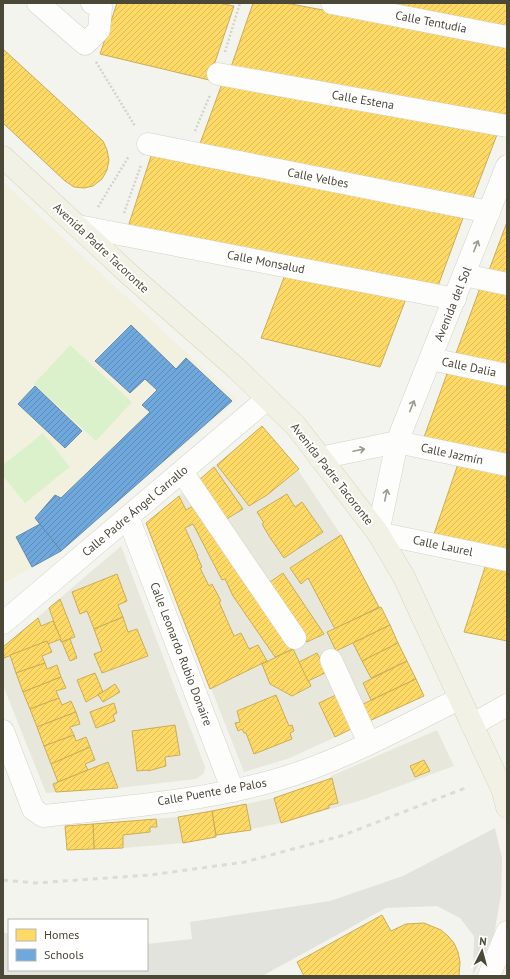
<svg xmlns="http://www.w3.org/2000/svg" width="510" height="979" viewBox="0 0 510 979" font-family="'PT Sans',sans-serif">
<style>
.residential{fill:#e8e7db}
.education{fill:#f2f1e0}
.pitch{fill:#dbf1cc}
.parking{fill:#e3e3dd}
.homes{fill:url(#homes-hatch);stroke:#c9ae58}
.schools{fill:url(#schools-hatch);stroke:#648bab}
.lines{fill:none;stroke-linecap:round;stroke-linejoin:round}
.minor-casing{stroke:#d2d2cb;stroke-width:23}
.major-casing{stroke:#d8d5ba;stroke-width:23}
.path{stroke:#d4d3cc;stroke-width:2.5;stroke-dasharray:2 2;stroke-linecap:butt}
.minor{stroke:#fdfdfc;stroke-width:22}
.major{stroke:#f2f1e6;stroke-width:22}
.rail{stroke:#dbdbda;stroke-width:3;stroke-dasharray:5 5;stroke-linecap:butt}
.major-bridge-casing{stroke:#d8d5ba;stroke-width:23;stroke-linecap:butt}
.major-bridge{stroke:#f2f1e6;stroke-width:22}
.oneway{stroke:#9c9990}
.labels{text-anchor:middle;stroke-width:4;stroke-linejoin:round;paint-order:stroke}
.street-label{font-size:12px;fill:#4c4838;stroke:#fff}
</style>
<defs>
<pattern id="homes-hatch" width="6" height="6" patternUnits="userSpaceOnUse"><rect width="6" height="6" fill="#ffd966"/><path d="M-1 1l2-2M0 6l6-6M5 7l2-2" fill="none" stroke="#dcbc59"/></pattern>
<pattern id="schools-hatch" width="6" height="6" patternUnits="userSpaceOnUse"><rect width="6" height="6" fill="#6fa8dc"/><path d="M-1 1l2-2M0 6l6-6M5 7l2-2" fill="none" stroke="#5d8bb3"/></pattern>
</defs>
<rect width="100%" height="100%" fill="#f4f4ee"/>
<g class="residential">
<polygon points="262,426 299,469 298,470 341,535 379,607 381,607 424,696 290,758 244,772 146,523"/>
<polygon points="121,546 205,767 204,773 196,779 118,788 46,793 3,685 3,647"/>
<polygon points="437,730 454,766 362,800 281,823 183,843 123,848 67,850 65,826 178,817 246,804 288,795 331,778 331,776"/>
</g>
<polygon class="education" points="3,182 237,400 61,551 3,584"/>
<g class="pitch">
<polygon points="70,345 132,402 96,441 34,384"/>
<polygon points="43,433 70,467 25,503 3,476 3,465"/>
</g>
<polygon class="parking" points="495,828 502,858 501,895 494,935 473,975 474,936 460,918 437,906 386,908 262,976 3,976 3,932 9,934 9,970 147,970 147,944 192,939 190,922 330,901 403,876"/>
<g class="homes">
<polygon points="117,3 219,3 234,6 209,80 100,54"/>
<polygon points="253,3 286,3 507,45 507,114 505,120 231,67"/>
<polygon points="360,3 507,3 507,31"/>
<polygon points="3,49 103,141 107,150 109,160 107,170 102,179 93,186 84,188 74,187 65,181 3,123"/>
<polygon points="223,81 498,132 471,203 198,149"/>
<polygon points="152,153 463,218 438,286 128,227"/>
<polygon points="507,222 507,277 488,273"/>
<polygon points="286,272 407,296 380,367 261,338"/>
<polygon points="480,288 507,293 507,367 455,356"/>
<polygon points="448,371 507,383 507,458 423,440"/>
<polygon points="262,426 299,469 267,495 249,506 217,465"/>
<polygon points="458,464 507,474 507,551 434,534"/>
<polygon points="214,467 243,509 225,520 198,481"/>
<polygon points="287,494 295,507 302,502 323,532 284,558 269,536 262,524 264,523 257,512"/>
<polygon points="179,496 186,510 195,505 293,649 275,657 233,596 225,579 222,580 193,524 185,528 198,556 197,556 202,567 200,568 209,586 212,584 221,601 219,602 234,636 241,633 249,649 258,645 267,661 210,689 146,523"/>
<polygon points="341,535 379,607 335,629 308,578 301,584 290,568"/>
<polygon points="486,564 507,569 507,641 464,632"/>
<polygon points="283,573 324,634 307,642 267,584"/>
<polygon points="117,574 127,601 118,605 123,617 94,629 87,611 80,614 72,592"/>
<polygon points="60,599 75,637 61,642 49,608"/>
<polygon points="381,607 390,625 336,651 327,632"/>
<polygon points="123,617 128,632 137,629 148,656 102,673 94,654 102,651 94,629"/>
<polygon points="38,618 41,626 53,621 61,639 48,644 47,641 4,658 3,647"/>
<polygon points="390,625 398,643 362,661 353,643"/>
<polygon points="70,639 77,658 70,661 62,642"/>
<polygon points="47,641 52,652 42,656 45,663 16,673 10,655"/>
<polygon points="398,643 407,661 371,678 362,661"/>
<polygon points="293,649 311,686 292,696 270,684 262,664"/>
<polygon points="317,653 327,672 308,681 299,662"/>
<polygon points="407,661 416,679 371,700 363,683"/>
<polygon points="45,663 47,669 57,665 61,677 23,692 16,673"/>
<polygon points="95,673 103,692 86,702 77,680"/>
<polygon points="61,677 66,688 56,691 59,698 30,709 23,692"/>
<polygon points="416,679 424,696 367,722 359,706"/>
<polygon points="115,684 120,692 103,702 98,695"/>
<polygon points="338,694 353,728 335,737 319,703"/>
<polygon points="276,695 289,726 292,725 294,731 290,733 292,739 254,754 246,733 244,733 242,729 238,731 235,723 240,722 237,711"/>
<polygon points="59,698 62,705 71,701 76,712 37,727 30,709"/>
<polygon points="114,703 117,713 113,715 115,721 96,728 90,712"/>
<polygon points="76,712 80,724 70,727 74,735 44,746 37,727"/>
<polygon points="175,725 180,755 165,757 166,766 148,771 148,770 137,771 132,731"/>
<polygon points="74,735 76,741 86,737 90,747 51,764 44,746"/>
<polygon points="90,747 95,760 85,764 88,770 58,782 51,764"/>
<polygon points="424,760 430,771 415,777 410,766"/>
<polygon points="108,762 118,788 56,792 53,784"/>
<polygon points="332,778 338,803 329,805 329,808 281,823 274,798"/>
<polygon points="246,804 251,830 216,835 212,811"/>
<polygon points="212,811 216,837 183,843 178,817"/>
<polygon points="156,819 157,827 150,827 150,832 123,835 123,848 94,849 93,824"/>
<polygon points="93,824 94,849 67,850 65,826"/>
<polygon points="382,915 391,931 406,924 424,923 441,930 448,936 454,943 458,952 460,962 459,976 304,976 297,962"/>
</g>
<g class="schools">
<polygon points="131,325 176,369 186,358 232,401 61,551 35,518 55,495 61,498 150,412 142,405 157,390 145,379 130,393 95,361"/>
<polygon points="35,386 82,431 65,448 18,404"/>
<polygon points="40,524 61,551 32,567 16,537"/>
</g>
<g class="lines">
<defs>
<g id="minor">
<polyline points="38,3 85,44 99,30 101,7 92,3"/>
<polyline points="332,3 507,37"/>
<polyline points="218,74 507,126"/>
<polyline points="148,144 489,212"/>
<polyline points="507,166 397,442 378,533 507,560"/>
<polyline points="78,226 455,299"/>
<polyline points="464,275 507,284"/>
<polyline points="431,359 507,375"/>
<polyline points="320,458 397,442 507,465"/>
<polyline points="182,472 295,638"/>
<polyline points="128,517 233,791"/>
<polyline points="3,623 267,399"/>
<polyline points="331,660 369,743"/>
<polyline points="472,725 507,705"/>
<path d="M 3,731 L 33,809 L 43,816 C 121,807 200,802 276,780 C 340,762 400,728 459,699"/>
<polyline points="489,976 507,932"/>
</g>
<g id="major">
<polyline points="3,157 129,274 236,368 296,426 378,533 404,577 482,746"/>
<polyline points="503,791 507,807"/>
</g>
</defs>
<use href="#minor" class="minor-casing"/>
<use href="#major" class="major-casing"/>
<g class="path">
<polyline points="225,52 240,3"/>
<polyline points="96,62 135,126"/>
<polyline points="195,131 210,95"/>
<polyline points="98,207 129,156"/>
<polyline points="124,213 141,165"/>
</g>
<use href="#minor" class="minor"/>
<use href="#major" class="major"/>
<polyline class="rail" points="3,880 36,883 150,875 245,862 341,836 468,787"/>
<defs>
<polyline id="major-bridge" points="482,746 503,791"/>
</defs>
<use href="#major-bridge" class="major-bridge-casing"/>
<use href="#major-bridge" class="major-bridge"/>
</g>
<defs><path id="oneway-shaft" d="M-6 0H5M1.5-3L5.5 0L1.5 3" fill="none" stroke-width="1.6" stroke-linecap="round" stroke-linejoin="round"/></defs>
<g class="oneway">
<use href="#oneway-shaft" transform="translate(476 246) rotate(-68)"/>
<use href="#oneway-shaft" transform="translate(412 406) rotate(-68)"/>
<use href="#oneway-shaft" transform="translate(359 450) rotate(-12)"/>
<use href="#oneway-shaft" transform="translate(386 495) rotate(-78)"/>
</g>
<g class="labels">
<g class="street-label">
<text transform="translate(431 22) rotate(11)" y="4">Calle Tentudía</text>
<text transform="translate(363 100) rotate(10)" y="4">Calle Estena</text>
<text transform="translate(318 178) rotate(11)" y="4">Calle Velbes</text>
<text transform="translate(101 248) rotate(43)" y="4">Avenida Padre Tacoronte</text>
<text transform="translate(266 262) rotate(11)" y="4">Calle Monsalud</text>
<text transform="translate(453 304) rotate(-68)" y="4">Avenida del Sol</text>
<text transform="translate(469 367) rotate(12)" y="4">Calle Dalia</text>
<text transform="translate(452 454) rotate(12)" y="4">Calle Jazmín</text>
<text transform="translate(332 474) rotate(52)" y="4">Avenida Padre Tacoronte</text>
<text transform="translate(135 511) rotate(-40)" y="4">Calle Padre Ángel Carrallo</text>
<text transform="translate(443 546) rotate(12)" y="4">Calle Laurel</text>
<text transform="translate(181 654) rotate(69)" y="4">Calle Leonardo Rubio Donaire</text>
<text transform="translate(212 792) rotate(-10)" y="4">Calle Puente de Palos</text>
</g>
</g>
<rect width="510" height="979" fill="none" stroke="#4c4838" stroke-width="8"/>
<rect x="8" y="919" width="140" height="52" fill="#ffffff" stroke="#b7b6af"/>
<rect x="16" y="929" width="20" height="12" fill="#ffd966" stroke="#b7b6af"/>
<text x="44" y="939" font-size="12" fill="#4c4838">Homes</text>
<rect x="16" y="949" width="20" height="12" fill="#6fa8dc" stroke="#b7b6af"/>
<text x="44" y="959" font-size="12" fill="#4c4838">Schools</text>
<g transform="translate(482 951) rotate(6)" stroke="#ffffff" stroke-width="3" paint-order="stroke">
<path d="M0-3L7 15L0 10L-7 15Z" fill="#4c4838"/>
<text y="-6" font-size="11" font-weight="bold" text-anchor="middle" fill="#4c4838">N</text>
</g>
</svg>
